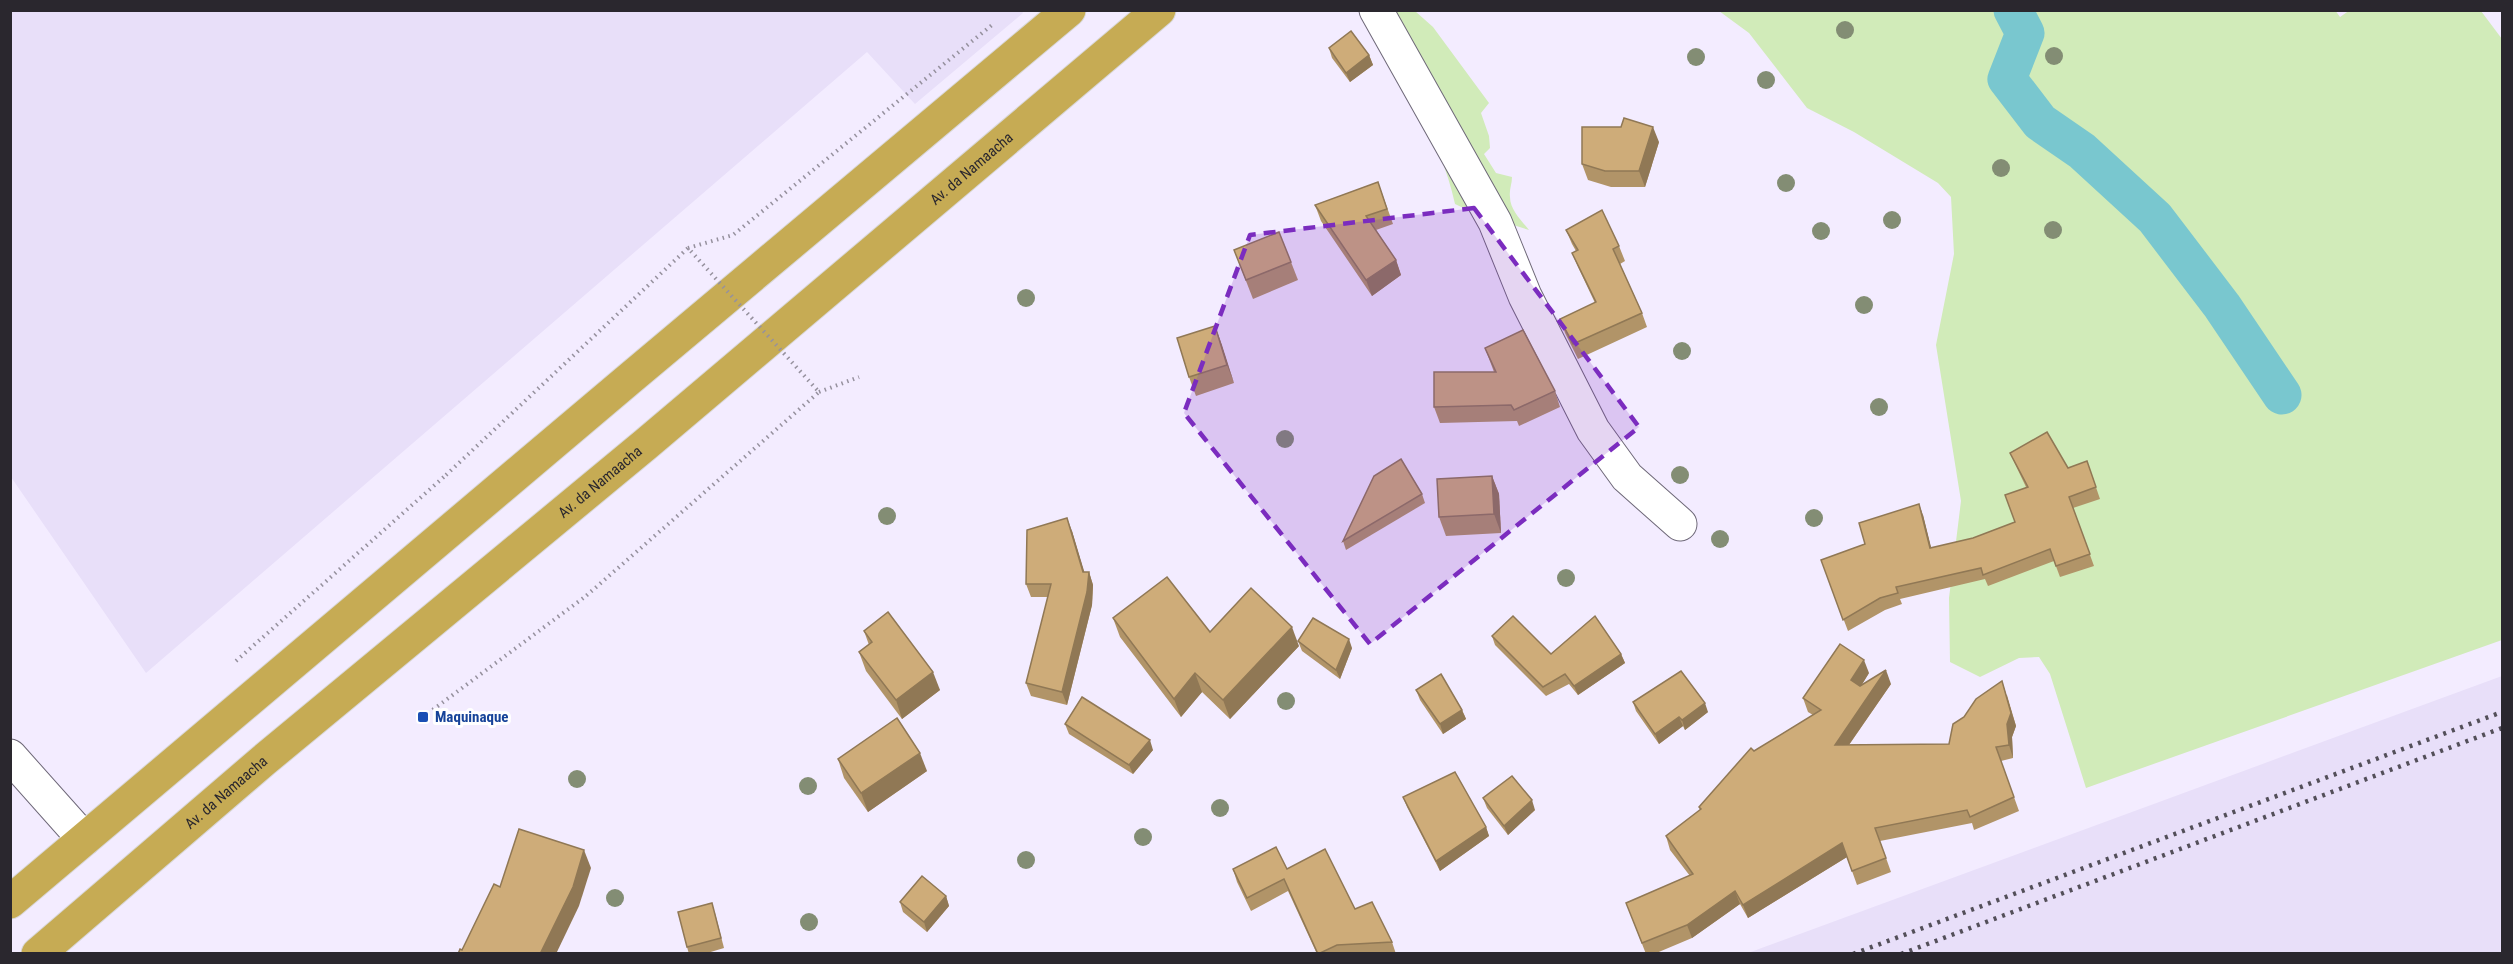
<svg xmlns="http://www.w3.org/2000/svg" width="2513" height="964" viewBox="0 0 2513 964" font-family="'Roboto Condensed',sans-serif">
<style>
.built{fill:#e8dff9}
.green{fill:#d1ebb9}
.lines{fill:none;stroke-linecap:round;stroke-linejoin:round}
.canal{stroke:#79c7cf;stroke-width:39}
.minor-casing{stroke:#6e6878;stroke-width:35}
.trunk-casing{stroke:#d9d8d9;stroke-width:35}
.path{stroke:#96919e;stroke-width:4;stroke-dasharray:1.5 4.5;stroke-linecap:butt}
.minor{stroke:#fff;stroke-width:33}
.trunk{stroke:#c6ab54;stroke-width:33}
.rail{stroke:#534f59;stroke-width:4.5;stroke-dasharray:3 6;stroke-linecap:butt}
.path-bridge{stroke:#96919e;stroke-width:4;stroke-dasharray:1.5 4.5;stroke-linecap:butt}
.tree{fill:#838d74}
.wall{fill:#b19468}
.shaded-wall{fill:#907855}
.building{fill:#ceac79;stroke:#907855;stroke-width:1.5}
.marked{fill:#7b2cbf;fill-opacity:0.2;stroke:#7b2cbf;stroke-width:4.5;stroke-dasharray:12 8;stroke-linejoin:round}
.transit-dot{fill:#1a4fb4;stroke:#fff;stroke-width:2}
.labels{text-anchor:middle;stroke-width:6;stroke-linejoin:round;paint-order:stroke}
.street-label{font-size:15px;fill:#2a272e;stroke:#fff}
.transit-label{font-size:15px;font-weight:bold;fill:#164399;stroke:#fff;text-anchor:start}
</style>
<rect width="100%" height="100%" fill="#f3ecff"/>
<g class="built">
<polygon points="1021,10 1023,13 915,104 867,52 146,673 11,477 11,11"/>
<polygon points="2502,676 2502,953 1748,953"/>
</g>
<g class="green">
<polygon points="2335,10 2340,17 2350,10 2481,11 2502,39 2502,640 2086,788 2050,674 2039,657 2019,658 1980,677 1950,662 1949,598 1961,501 1936,345 1954,254 1951,197 1938,183 1854,132 1807,108 1749,33 1719,11"/>
<path d="M 1360,11 L 1415,11 L 1433,27 L 1489,103 L 1481,113 L 1489,136 L 1490,148 L 1484,154 L 1496,173 L 1512,177 C 1512,184 1509,190 1510,197 C 1510,210 1522,221 1529,230 L 1472,212 L 1455,204 C 1440,133 1396,72 1360,11 Z"/>
</g>
<g class="lines">
<polyline class="canal" points="2013,10 2025,33 2007,79 2040,122 2082,151 2155,218 2222,306 2282,395"/>
<defs>
<g id="minor">
<polyline points="1376,10 1495,222 1525,296 1593,430 1627,477 1680,524"/>
<polyline points="10,756 84,839"/>
</g>
<g id="trunk">
<polyline points="10,902 628,380 1069,10"/>
<path id="s1" d="M 38,954 L 264,760 L 646,444 L 1159,10"/>
</g>
</defs>
<use href="#minor" class="minor-casing"/>
<use href="#trunk" class="trunk-casing"/>
<g class="path">
<polyline points="688,248 733,235 992,25"/>
<polyline points="819,392 859,377"/>
<polyline points="236,661 446,475"/>
<polyline points="423,717 586,596"/>
</g>
<use href="#minor" class="minor"/>
<use href="#trunk" class="trunk"/>
<g class="rail">
<polyline points="1853,954 2502,712"/>
<polyline points="1901,954 2502,728"/>
</g>
<polyline class="path-bridge" points="446,475 688,248 819,392 586,596"/>
</g>
<g class="tree">
<circle cx="1845" cy="30" r="9"/>
<circle cx="2054" cy="56" r="9"/>
<circle cx="1696" cy="57" r="9"/>
<circle cx="1766" cy="80" r="9"/>
<circle cx="2001" cy="168" r="9"/>
<circle cx="1786" cy="183" r="9"/>
<circle cx="1892" cy="220" r="9"/>
<circle cx="2053" cy="230" r="9"/>
<circle cx="1821" cy="231" r="9"/>
<circle cx="1026" cy="298" r="9"/>
<circle cx="1864" cy="305" r="9"/>
<circle cx="1682" cy="351" r="9"/>
<circle cx="1879" cy="407" r="9"/>
<circle cx="1285" cy="439" r="9"/>
<circle cx="1680" cy="475" r="9"/>
<circle cx="887" cy="516" r="9"/>
<circle cx="1814" cy="518" r="9"/>
<circle cx="1720" cy="539" r="9"/>
<circle cx="1566" cy="578" r="9"/>
<circle cx="1286" cy="701" r="9"/>
<circle cx="577" cy="779" r="9"/>
<circle cx="808" cy="786" r="9"/>
<circle cx="1220" cy="808" r="9"/>
<circle cx="1143" cy="837" r="9"/>
<circle cx="1026" cy="860" r="9"/>
<circle cx="615" cy="898" r="9"/>
<circle cx="809" cy="922" r="9"/>
</g>
<g class="wall">
<polygon points="1329,48 1369,55 1373,65 1350,82 1332,58"/>
<polygon points="1659,142 1645,187 1611,187 1588,180 1582,164"/>
<polygon points="1378,182 1393,224 1376,230 1396,260 1401,275 1372,296 1321,221 1315,205"/>
<polygon points="1566,230 1619,246 1625,261 1620,264 1642,313 1647,327 1578,359 1565,333 1560,319 1595,303 1578,267 1572,253 1576,251 1572,244"/>
<polygon points="1234,250 1291,262 1298,280 1253,299"/>
<polygon points="1215,326 1234,383 1196,396 1189,377"/>
<polygon points="1485,348 1555,391 1560,407 1519,426 1517,421 1440,423 1434,407 1494,372"/>
<polygon points="2010,453 2068,468 2087,461 2100,499 2073,508 2094,566 2060,577 2054,561 1988,586 1985,579 1900,599 1902,604 1885,610 1848,631 1821,560 1865,544 1923,515 1931,548 1973,538 2015,522 2026,487 2015,464"/>
<polygon points="1492,476 1499,494 1501,533 1446,536 1439,517"/>
<polygon points="1422,494 1425,503 1346,550 1343,541"/>
<polygon points="1072,531 1084,572 1089,572 1093,585 1092,605 1067,705 1031,696 1026,683 1048,597 1031,597 1026,584"/>
<polygon points="1113,618 1210,632 1299,646 1230,719 1202,692 1181,717 1120,637"/>
<polygon points="864,631 940,690 902,719 866,671 859,652 869,645"/>
<polygon points="1492,636 1551,654 1621,654 1625,663 1578,695 1569,684 1546,696 1495,645"/>
<polygon points="1298,641 1352,648 1340,679 1302,651"/>
<polygon points="1869,673 1861,686 1891,684 1849,745 1949,744 2007,695 2016,726 2012,737 2013,758 2001,761 2019,811 1974,830 1972,823 1880,841 1891,872 1857,885 1847,857 1748,918 1740,904 1692,938 1654,954 1646,954 1626,903 1690,876 1670,850 1666,836 1700,810 1699,807 1754,751 1813,715 1808,712 1803,698"/>
<polygon points="1416,690 1462,710 1466,719 1443,734 1420,700"/>
<polygon points="1633,702 1708,712 1685,730 1683,726 1659,744 1636,711"/>
<polygon points="1065,724 1153,750 1133,774 1069,734"/>
<polygon points="838,759 927,771 868,812 844,778"/>
<polygon points="1403,797 1486,827 1489,836 1440,871 1407,807"/>
<polygon points="1483,798 1535,810 1508,835 1487,808"/>
<polygon points="1233,869 1287,869 1355,909 1392,942 1396,954 1317,954 1288,891 1251,911 1237,882"/>
<polygon points="946,896 949,906 927,932 903,912 900,902"/>
<polygon points="715,913 724,948 704,954 689,954 687,947"/>
</g>
<g class="shaded-wall">
<polygon points="1369,55 1373,65 1350,82 1346,73"/>
<polygon points="1653,127 1659,142 1645,187 1639,171"/>
<polygon points="1396,260 1401,275 1372,296 1366,280"/>
<polygon points="1215,326 1222,345 1234,383 1227,365"/>
<polygon points="1492,476 1499,494 1501,533 1494,514"/>
<polygon points="1919,504 1923,515 1934,559 1930,548"/>
<polygon points="1067,518 1072,531 1088,584 1083,572"/>
<polygon points="1089,572 1093,585 1092,605 1067,705 1062,692"/>
<polygon points="1292,627 1299,646 1230,719 1223,700"/>
<polygon points="1349,639 1352,648 1340,679 1336,670"/>
<polygon points="1621,654 1625,663 1578,695 1574,686"/>
<polygon points="1864,660 1869,673 1856,694 1851,680"/>
<polygon points="1886,670 1891,684 1839,759 1835,745"/>
<polygon points="933,672 940,690 902,719 896,700"/>
<polygon points="1195,673 1202,692 1181,717 1174,699"/>
<polygon points="2002,681 2016,726 2012,737 2013,758 2009,745"/>
<polygon points="1705,703 1708,712 1685,730 1682,720"/>
<polygon points="1462,710 1466,719 1443,734 1440,724"/>
<polygon points="1679,717 1683,726 1659,744 1655,734"/>
<polygon points="1150,740 1153,750 1133,774 1129,765"/>
<polygon points="920,753 927,771 868,812 861,793"/>
<polygon points="1532,800 1535,810 1508,835 1504,826"/>
<polygon points="1486,827 1489,836 1440,871 1436,861"/>
<polygon points="1842,843 1847,857 1748,918 1743,905"/>
<polygon points="584,850 591,868 579,906 556,954 540,954"/>
<polygon points="1735,891 1740,904 1692,938 1687,925"/>
<polygon points="946,896 949,906 927,932 924,922"/>
</g>
<g class="building">
<polygon points="1351,31 1369,55 1346,73 1329,48"/>
<polygon points="1624,118 1653,127 1639,171 1605,171 1582,164 1582,127 1621,127"/>
<polygon points="1378,182 1387,209 1366,216 1396,260 1366,280 1315,205"/>
<polygon points="1602,210 1619,246 1613,249 1642,313 1573,344 1560,319 1596,302 1572,253 1578,250 1566,230"/>
<polygon points="1279,232 1291,262 1246,280 1234,250"/>
<polygon points="1215,326 1227,365 1189,377 1177,338"/>
<polygon points="1523,330 1555,391 1514,410 1511,405 1434,407 1434,372 1496,372 1485,348"/>
<polygon points="2047,432 2068,468 2087,461 2096,487 2069,497 2090,554 2056,566 2050,549 1983,575 1981,568 1896,587 1898,593 1880,598 1843,620 1821,560 1865,544 1859,523 1919,504 1930,548 1973,538 2015,522 2005,495 2028,487 2010,453"/>
<polygon points="1401,459 1422,494 1343,541 1374,476"/>
<polygon points="1492,476 1494,514 1439,517 1437,479"/>
<polygon points="1067,518 1083,572 1089,572 1087,592 1062,692 1026,683 1051,584 1026,584 1027,530"/>
<polygon points="1167,577 1210,632 1251,588 1292,627 1223,700 1195,673 1174,699 1113,618"/>
<polygon points="888,612 933,672 896,700 859,652 872,642 864,631"/>
<polygon points="1513,616 1551,654 1595,616 1621,654 1574,686 1565,674 1543,687 1492,636"/>
<polygon points="1313,618 1349,639 1336,670 1298,641"/>
<polygon points="1840,644 1864,660 1851,680 1860,686 1886,670 1835,745 1949,744 1953,724 1964,717 1976,699 2002,681 2011,713 2007,724 2009,745 1996,747 2014,797 1970,817 1967,810 1875,828 1886,858 1852,871 1842,843 1743,905 1735,891 1687,925 1642,943 1626,903 1693,874 1666,836 1701,809 1699,807 1751,748 1754,751 1821,710 1803,698"/>
<polygon points="1681,671 1705,703 1682,720 1679,717 1655,734 1633,702"/>
<polygon points="1441,674 1462,710 1440,724 1416,690"/>
<polygon points="1082,697 1150,740 1129,765 1065,724"/>
<polygon points="897,718 920,753 861,793 838,759"/>
<polygon points="1455,772 1486,827 1436,861 1403,797"/>
<polygon points="1512,776 1532,800 1504,826 1483,798"/>
<polygon points="519,829 584,850 573,887 540,954 458,954 460,949 462,950 494,884 500,887"/>
<polygon points="1276,847 1287,869 1325,849 1355,909 1372,902 1392,942 1337,945 1318,954 1284,879 1247,898 1233,869"/>
<polygon points="922,876 946,896 924,922 900,902"/>
<polygon points="712,903 721,938 687,947 678,912"/>
</g>
<path class="marked" d="M 1474,208 L 1639,427 L 1370,644 L 1184,413 L 1250,235 Z"/>
<rect class="transit-dot" x="417" y="711" width="12" height="12" rx="3"/>
<g class="labels">
<g class="street-label">
<text dy="5" stroke="none"><textPath href="#s1" startOffset="1220">Av. da Namaacha</textPath></text>
<text dy="5" stroke="none"><textPath href="#s1" startOffset="734">Av. da Namaacha</textPath></text>
<text dy="5" stroke="none"><textPath href="#s1" startOffset="248">Av. da Namaacha</textPath></text>
</g>
<g class="transit-label">
<text x="435" y="722">Maquinaque</text>
</g>
</g>
<rect width="2513" height="964" fill="none" stroke="#2a272e" stroke-width="24"/>
</svg>
